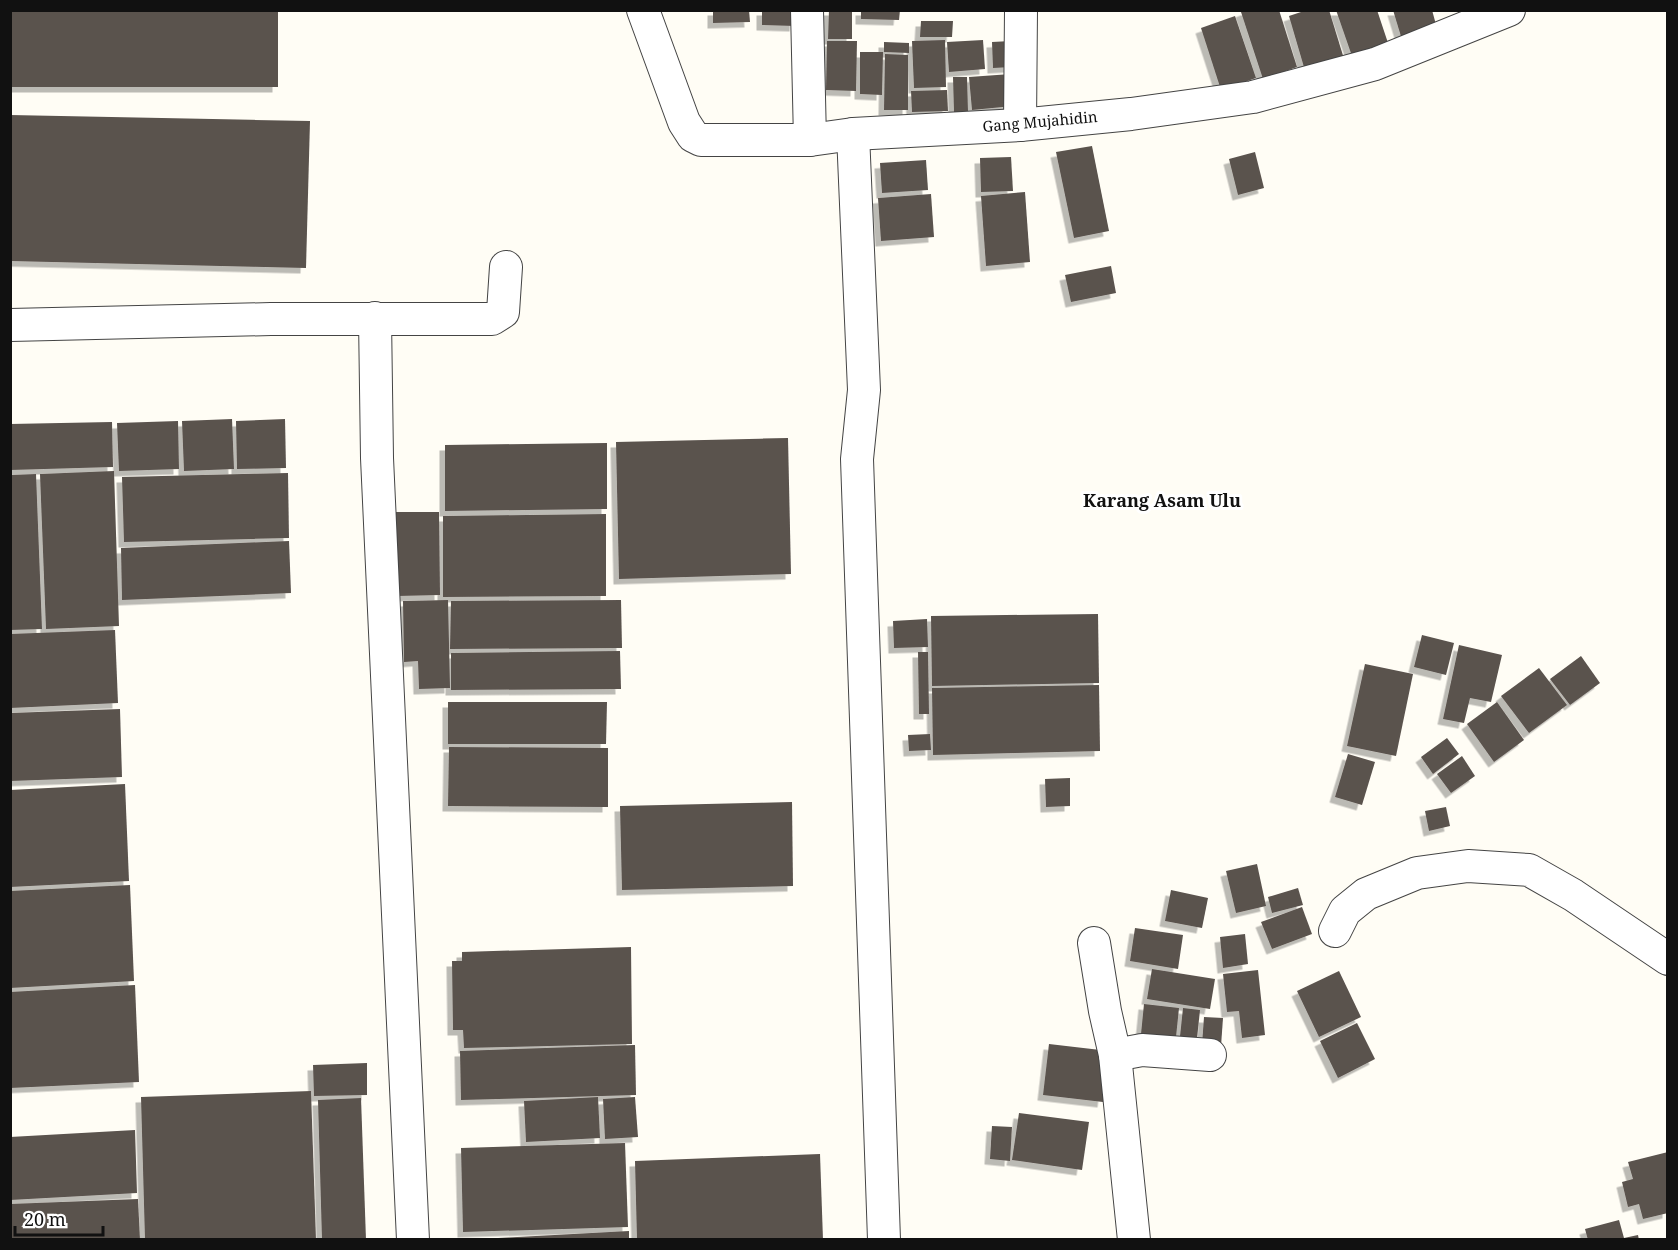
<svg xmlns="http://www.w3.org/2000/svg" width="1678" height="1250" viewBox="0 0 1678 1250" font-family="'Noto Serif',serif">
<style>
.building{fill:#5a524d;filter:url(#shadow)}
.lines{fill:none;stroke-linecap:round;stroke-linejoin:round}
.minor-casing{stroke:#444;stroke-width:34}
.minor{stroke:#fff;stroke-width:32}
.labels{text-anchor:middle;stroke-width:6;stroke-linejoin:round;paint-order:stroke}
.street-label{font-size:15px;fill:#111;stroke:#fff}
.quarter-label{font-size:18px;font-weight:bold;fill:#111;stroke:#fff}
</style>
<defs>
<filter id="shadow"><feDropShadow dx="-5.5" dy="5.5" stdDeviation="0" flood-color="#0004"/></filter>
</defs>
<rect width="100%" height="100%" fill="#fffdf5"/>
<g class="building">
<rect x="10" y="10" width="268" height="77"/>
<polygon points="713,10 749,10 750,22 713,23"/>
<polygon points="762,10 796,10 795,26 762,25"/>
<polygon points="829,10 852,10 852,39 828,39"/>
<polygon points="861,10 900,10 899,20 861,19"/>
<polygon points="1246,10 1279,10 1297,67 1263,79 1241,12"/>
<polygon points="1307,10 1329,10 1345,62 1306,74 1289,16"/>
<polygon points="1336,10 1377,10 1389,46 1353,59"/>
<polygon points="1393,10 1432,10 1438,32 1403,43"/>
<polygon points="1235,16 1256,78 1221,90 1201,28"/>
<polygon points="921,21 953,21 952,37 920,37"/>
<polygon points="945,40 946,87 914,88 912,41"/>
<polygon points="983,40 985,69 949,72 947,42"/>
<polygon points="827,41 857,41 856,91 826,90"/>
<polygon points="1011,41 1012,67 993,68 992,42"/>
<polygon points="884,42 909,43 909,53 884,52"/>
<polygon points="860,52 883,52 882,95 860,94"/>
<polygon points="885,54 908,55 908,110 884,110"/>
<polygon points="1011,74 1013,106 972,110 969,77"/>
<polygon points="953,77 967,77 968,112 954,112"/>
<polygon points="947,90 948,111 912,112 911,91"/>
<polygon points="10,115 310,121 306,268 10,261"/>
<polygon points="1092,146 1109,231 1074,238 1056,152"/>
<polygon points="1255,152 1264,188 1238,195 1229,159"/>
<polygon points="1011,157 1013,191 981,192 980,158"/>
<polygon points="926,160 928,190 882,193 880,163"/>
<polygon points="1025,192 1030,262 986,266 981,196"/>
<polygon points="931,194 934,237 881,241 878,198"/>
<polygon points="1111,266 1116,293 1071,302 1065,275"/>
<polygon points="232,419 234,469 184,471 182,421"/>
<polygon points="285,419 286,468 237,469 236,421"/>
<polygon points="178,421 179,469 119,471 117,423"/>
<polygon points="112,422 113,467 10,470 10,424"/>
<polygon points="788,438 791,574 619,579 616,442"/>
<polygon points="607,443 607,509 445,511 445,445"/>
<polygon points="114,471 119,626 46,629 40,474"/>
<polygon points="288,473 289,538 124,542 122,477"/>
<polygon points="36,474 42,629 10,630 10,475"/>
<polygon points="396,512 439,512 440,595 397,596"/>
<polygon points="606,514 606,596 443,597 443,516"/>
<polygon points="289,541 291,593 122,600 121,548"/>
<polygon points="448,600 450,688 419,689 418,661 404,662 403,601"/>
<polygon points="621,600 622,648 450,649 451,601"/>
<polygon points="1098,614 1099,683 932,686 931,616"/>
<polygon points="927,619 928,647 894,648 893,621"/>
<polygon points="115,630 118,703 10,708 10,634"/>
<polygon points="1422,635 1454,643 1446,675 1414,667"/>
<polygon points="1459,645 1502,655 1491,702 1470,698 1464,723 1443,719"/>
<polygon points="620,651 621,689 451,690 451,653"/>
<polygon points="918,652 928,652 929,714 919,714"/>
<polygon points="1581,656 1600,683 1570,705 1550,679"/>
<polygon points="1365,664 1413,674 1396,756 1347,746"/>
<polygon points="1539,668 1567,705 1529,733 1501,696"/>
<polygon points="1099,685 1100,751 933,755 932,688"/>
<polygon points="448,702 607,702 606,744 448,744"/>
<polygon points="1497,702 1524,740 1494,762 1467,724"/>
<polygon points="120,709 122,777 10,781 10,713"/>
<polygon points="930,734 931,750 909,751 908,735"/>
<polygon points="1447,738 1459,754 1433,774 1421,757"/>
<polygon points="449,747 608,748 608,807 448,806"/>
<polygon points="1348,754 1375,762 1362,805 1335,797"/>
<polygon points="1462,756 1475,776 1451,793 1437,774"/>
<polygon points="1070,778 1070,806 1046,807 1045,779"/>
<polygon points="125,784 129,881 10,887 10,790"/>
<polygon points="792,802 793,886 622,890 620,806"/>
<polygon points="1446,807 1450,826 1429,831 1425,811"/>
<polygon points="1257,864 1266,906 1236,913 1226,871"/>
<polygon points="130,885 134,981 10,988 10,891"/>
<polygon points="1298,888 1303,905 1272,913 1268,897"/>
<polygon points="1171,890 1208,898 1202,928 1165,921"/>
<polygon points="1302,907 1312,934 1272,949 1261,922"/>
<polygon points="1135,928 1183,935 1178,969 1130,961"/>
<polygon points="1245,934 1248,964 1223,968 1220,937"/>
<polygon points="631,947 632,1044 464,1048 463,1030 453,1030 452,961 462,961 462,952"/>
<polygon points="1152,969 1215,979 1210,1009 1147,999"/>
<polygon points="1258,970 1265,1035 1242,1038 1239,1011 1227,1012 1223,974"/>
<polygon points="1339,971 1361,1017 1319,1037 1297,991"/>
<polygon points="135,985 139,1082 10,1088 10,992"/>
<polygon points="1144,1004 1179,1008 1175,1047 1140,1044"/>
<polygon points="1183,1008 1200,1010 1196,1048 1179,1046"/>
<polygon points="1204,1017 1223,1018 1221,1046 1202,1045"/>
<polygon points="1357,1023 1375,1059 1338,1078 1320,1041"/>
<polygon points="1049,1044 1109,1051 1103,1102 1043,1095"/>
<polygon points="635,1045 636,1095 461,1100 460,1051"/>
<polygon points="367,1063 367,1095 314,1096 313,1065"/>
<polygon points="311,1091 316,1240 145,1240 141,1097"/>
<polygon points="598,1097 600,1138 526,1142 524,1101"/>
<polygon points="635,1097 638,1137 605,1139 603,1099"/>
<polygon points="361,1098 366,1240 322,1240 318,1100"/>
<polygon points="1019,1113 1089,1122 1082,1170 1012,1160"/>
<polygon points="992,1126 1012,1127 1010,1161 990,1159"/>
<polygon points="135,1130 137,1193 10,1200 10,1137"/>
<polygon points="625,1143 628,1227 463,1232 461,1148"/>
<polygon points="1668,1152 1668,1213 1643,1219 1639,1204 1628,1207 1622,1182 1633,1179 1628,1162"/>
<polygon points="820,1154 823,1240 637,1240 635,1161"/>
<polygon points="138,1199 140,1240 10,1240 10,1204"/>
<polygon points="1619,1220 1624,1238 1638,1235 1639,1240 1588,1240 1585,1229"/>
<polygon points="629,1231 629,1240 498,1240 498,1238"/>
</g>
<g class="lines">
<defs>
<g id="minor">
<polyline points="643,10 684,122 693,136 701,140 810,140 853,134 1020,125 1131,114 1253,97 1375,64 1509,10"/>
<polyline points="807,10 810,140"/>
<polyline points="1020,125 1021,10"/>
<polyline points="853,134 864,390 857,459 884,1240"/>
<polyline points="375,318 377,458 413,1240"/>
<polyline points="10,325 271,319 492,319 503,312 506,267"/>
<polyline points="1335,931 1345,911 1366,894 1417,873 1468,866 1529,870 1573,895 1668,959"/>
<polyline points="1094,943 1105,1011 1115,1055 1134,1240"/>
<polyline points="1115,1055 1142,1050 1210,1055"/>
</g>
</defs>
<use href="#minor" class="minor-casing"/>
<use href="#minor" class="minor"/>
</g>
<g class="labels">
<g class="street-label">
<text transform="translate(1040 122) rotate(-5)" y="5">Gang Mujahidin</text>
</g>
<g class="quarter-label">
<text x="1162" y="507">Karang Asam Ulu</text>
</g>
</g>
<rect width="1678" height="1250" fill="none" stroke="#111111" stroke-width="24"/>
<path d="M15 1226v9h88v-9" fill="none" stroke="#111111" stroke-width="3"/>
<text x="24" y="1226" font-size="18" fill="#111111" stroke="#ffffff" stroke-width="4.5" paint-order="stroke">20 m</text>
</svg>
